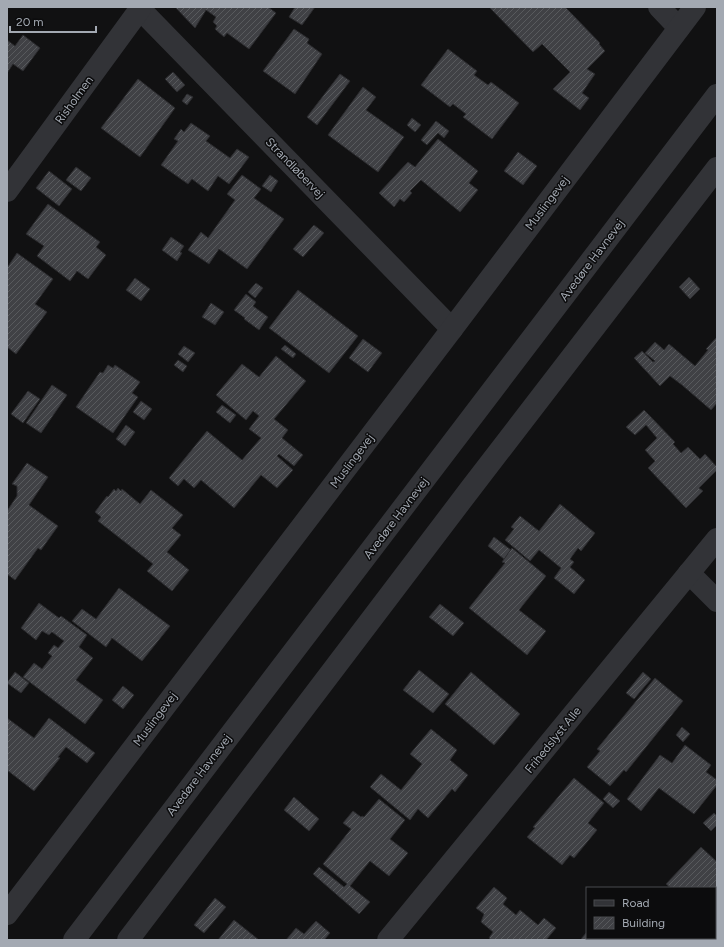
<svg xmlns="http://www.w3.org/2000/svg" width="724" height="947" viewBox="0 0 724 947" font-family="Figtree,sans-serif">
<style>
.building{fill:url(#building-hatch);stroke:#2b2b2e}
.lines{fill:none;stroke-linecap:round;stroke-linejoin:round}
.minor{stroke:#323337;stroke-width:22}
.labels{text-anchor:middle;stroke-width:3;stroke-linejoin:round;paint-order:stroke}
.street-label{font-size:12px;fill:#a3a9b2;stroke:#0c0c0d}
</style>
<defs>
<pattern id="building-hatch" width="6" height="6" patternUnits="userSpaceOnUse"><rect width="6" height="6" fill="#404145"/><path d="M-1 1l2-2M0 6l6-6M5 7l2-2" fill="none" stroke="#585a5d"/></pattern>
</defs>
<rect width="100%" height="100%" fill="#111112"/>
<g class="building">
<polygon points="175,7 268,7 276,13 249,49 227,33 224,37 215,29 217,26 213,22 216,17 206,10 195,28"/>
<polygon points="295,7 315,7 302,25 289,17"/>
<polygon points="489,7 565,7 600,43 599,44 605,51 587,69 595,74 582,93 589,98 580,110 553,89 570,72 542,44 533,52"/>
<polygon points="294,29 309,39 307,43 322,54 295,94 263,71"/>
<polygon points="23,35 40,48 23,71 13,64 7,73 7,40 15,46"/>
<polygon points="448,49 477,71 474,75 488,85 491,82 519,103 492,139 463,117 466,114 453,104 450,107 421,85"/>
<polygon points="173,72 185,85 177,92 165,79"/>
<polygon points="340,74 350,81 317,125 307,117"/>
<polygon points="138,79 175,108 140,157 101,128"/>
<polygon points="363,87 376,97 366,110 404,137 378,172 328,135"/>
<polygon points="187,94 193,97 187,105 182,101"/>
<polygon points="412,118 421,125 415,132 407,125"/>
<polygon points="436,121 449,131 444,138 438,133 427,145 421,140"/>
<polygon points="191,123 210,136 206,141 230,158 237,149 249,157 229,184 218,176 208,191 192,179 188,184 161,165 178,141 174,139 181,129 184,132"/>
<polygon points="438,139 478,171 469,183 478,190 460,212 421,180 410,191 412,193 404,202 400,199 394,207 379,193 408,162 415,167"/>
<polygon points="518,152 537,166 523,185 504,171"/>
<polygon points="76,167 91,178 81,191 66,180"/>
<polygon points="49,171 72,189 59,206 36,188"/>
<polygon points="242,175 261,189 254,198 284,219 247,269 219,249 209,264 188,250 201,232 208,238 235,200 227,194"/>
<polygon points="270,175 278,181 271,192 262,186"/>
<polygon points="48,204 100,242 96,247 106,255 88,279 77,271 70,281 37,256 44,246 26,234"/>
<polygon points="314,225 324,233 303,257 293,249"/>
<polygon points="171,237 184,246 180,252 182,253 177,261 162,250"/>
<polygon points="17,253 53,279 35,304 47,312 16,354 7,347 7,268"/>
<polygon points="689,277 700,289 690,299 679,287"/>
<polygon points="135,278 150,289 141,301 126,290"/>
<polygon points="256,283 263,288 255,298 248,292"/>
<polygon points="298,290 358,336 329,373 269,328"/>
<polygon points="246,294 256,302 253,306 268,317 259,330 244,319 245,318 234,310"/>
<polygon points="211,303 224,312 215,325 202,317"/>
<polygon points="716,338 717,339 717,403 711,410 682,385 670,376 660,386 634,358 642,351 653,362 655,361 645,353 655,342 664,350 669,344 695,366 708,350 706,349"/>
<polygon points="363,339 382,353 368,372 349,358"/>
<polygon points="285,345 296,354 293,358 281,349"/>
<polygon points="184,346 195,353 188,362 178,354"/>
<polygon points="276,356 306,381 274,419 288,430 282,438 303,455 294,466 279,454 277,456 293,470 277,488 261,475 234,508 201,480 194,488 184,479 178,486 169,478 207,431 242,460 261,438 249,429 259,416 253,411 246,420 216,395 242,364 259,377"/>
<polygon points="178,360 187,366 183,372 174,365"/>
<polygon points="108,365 113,368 115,365 140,382 132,393 138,397 113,433 76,407 100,372 103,373"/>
<polygon points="52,385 67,395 41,433 26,423"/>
<polygon points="28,391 40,399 23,423 11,414"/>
<polygon points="141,401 152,409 144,420 133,412"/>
<polygon points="222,405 236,415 230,423 216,412"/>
<polygon points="644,410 675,442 673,444 681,453 688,447 700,459 705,454 717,467 717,470 699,488 703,491 686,508 648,468 655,461 645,450 657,438 646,425 635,435 626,427"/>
<polygon points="126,425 135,432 125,446 116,439"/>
<polygon points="27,463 48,477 29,505 58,526 41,550 38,548 15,580 7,574 7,511 17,496 17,486 12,484"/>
<polygon points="118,488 121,491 122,489 140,504 151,490 183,515 172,528 181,535 167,552 189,570 172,591 147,571 153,564 98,521 101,517 95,512 107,496 108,497 114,489 116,491"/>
<polygon points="560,504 595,533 581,551 578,548 570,559 574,562 570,567 585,580 574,594 554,578 561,568 539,550 530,561 505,540 514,529 511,527 520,516 539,531"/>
<polygon points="494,537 511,550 504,559 488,546"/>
<polygon points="512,548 546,576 519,610 546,631 527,655 469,608 505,563 502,562"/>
<polygon points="119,588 170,626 142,661 112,638 106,647 72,621 82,609 96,619"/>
<polygon points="39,603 59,618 61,616 87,635 79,647 93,658 76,680 103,700 85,724 23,677 34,663 42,669 52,656 48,653 54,645 58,648 64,641 52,632 49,635 42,631 36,640 21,628"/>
<polygon points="440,604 464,623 453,636 429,617"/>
<polygon points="419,670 449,694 433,713 403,690"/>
<polygon points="15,672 29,683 21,693 7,683"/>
<polygon points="471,672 520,714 494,745 445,704"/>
<polygon points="643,672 651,679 634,699 626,693"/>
<polygon points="655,678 683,701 626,772 624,770 610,786 587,767 600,751 597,749"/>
<polygon points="123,686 134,695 123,709 112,700"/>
<polygon points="7,718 34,738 49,718 95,753 87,763 66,747 58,757 60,758 34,791 7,770"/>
<polygon points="682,727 690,734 683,742 676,735"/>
<polygon points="431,729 457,750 450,760 468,775 455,792 452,789 428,818 418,809 410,820 370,787 381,774 401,790 422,764 410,754"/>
<polygon points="685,745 711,765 706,772 717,780 717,785 694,814 659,788 641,811 627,799 660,755 672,763"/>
<polygon points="574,778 604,803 588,823 597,830 574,858 570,855 562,865 527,837 535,828 533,827"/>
<polygon points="609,792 620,801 613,808 603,799"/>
<polygon points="294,797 319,819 309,831 284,810"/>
<polygon points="379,799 405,820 390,839 408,853 389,876 370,861 350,886 370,902 359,914 313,874 319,867 344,887 347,884 323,864 351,829 343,823 353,811 361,817 362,816 364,817"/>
<polygon points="714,813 717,816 717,825 711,831 703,823"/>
<polygon points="701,847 717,862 717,899 715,901 715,888 671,888 666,884"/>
<polygon points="494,887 507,898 503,904 516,915 520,910 538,925 544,918 556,928 546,940 491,940 489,938 493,932 481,922 484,914 476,908"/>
<polygon points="215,898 226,907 204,933 194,925"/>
<polygon points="234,920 259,940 218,940"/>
<polygon points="316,921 330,933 324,940 286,940 296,928 304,934"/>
<polygon points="587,932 587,938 597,938 600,940 582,940 581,939"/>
<polygon points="625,938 673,938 671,940 623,940"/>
</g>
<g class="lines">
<g class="minor">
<polyline points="138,7 452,329"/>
<polyline points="659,7 679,28"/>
<polyline points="7,191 140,9"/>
<polyline points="689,573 717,601"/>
<polyline points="7,914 452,329 695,7"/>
<polyline points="74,940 717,95"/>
<polyline points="128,940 471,488 717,168"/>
<polyline points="388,940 717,539"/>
</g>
</g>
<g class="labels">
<g class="street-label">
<text transform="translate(74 100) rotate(-54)" y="4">Risholmen</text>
<text transform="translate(295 168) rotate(46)" y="4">Strandløbervej</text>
<text transform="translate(547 203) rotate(-53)" y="4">Muslingevej</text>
<text transform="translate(592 260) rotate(-53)" y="4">Avedøre Havnevej</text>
<text transform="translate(352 461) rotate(-53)" y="4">Muslingevej</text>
<text transform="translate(396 518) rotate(-53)" y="4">Avedøre Havnevej</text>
<text transform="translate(155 719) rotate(-53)" y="4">Muslingevej</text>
<text transform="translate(553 740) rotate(-51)" y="4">Frihedslyst Alle</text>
<text transform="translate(199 775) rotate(-53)" y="4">Avedøre Havnevej</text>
</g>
</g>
<rect width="724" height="947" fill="none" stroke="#a3a9b2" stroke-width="16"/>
<rect x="586" y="887" width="130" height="52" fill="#0c0c0d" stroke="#484b4f"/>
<rect x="594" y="900" width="20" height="6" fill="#323337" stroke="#484b4f"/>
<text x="622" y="907" font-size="12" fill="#a3a9b2">Road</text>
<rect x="594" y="917" width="20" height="12" fill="url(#building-hatch)" stroke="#484b4f"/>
<text x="622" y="927" font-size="12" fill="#a3a9b2">Building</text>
<path d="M10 26v6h86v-6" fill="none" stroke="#a3a9b2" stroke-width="2"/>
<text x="16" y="26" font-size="12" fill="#a3a9b2" stroke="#0c0c0d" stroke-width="3" paint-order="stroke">20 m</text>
</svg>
